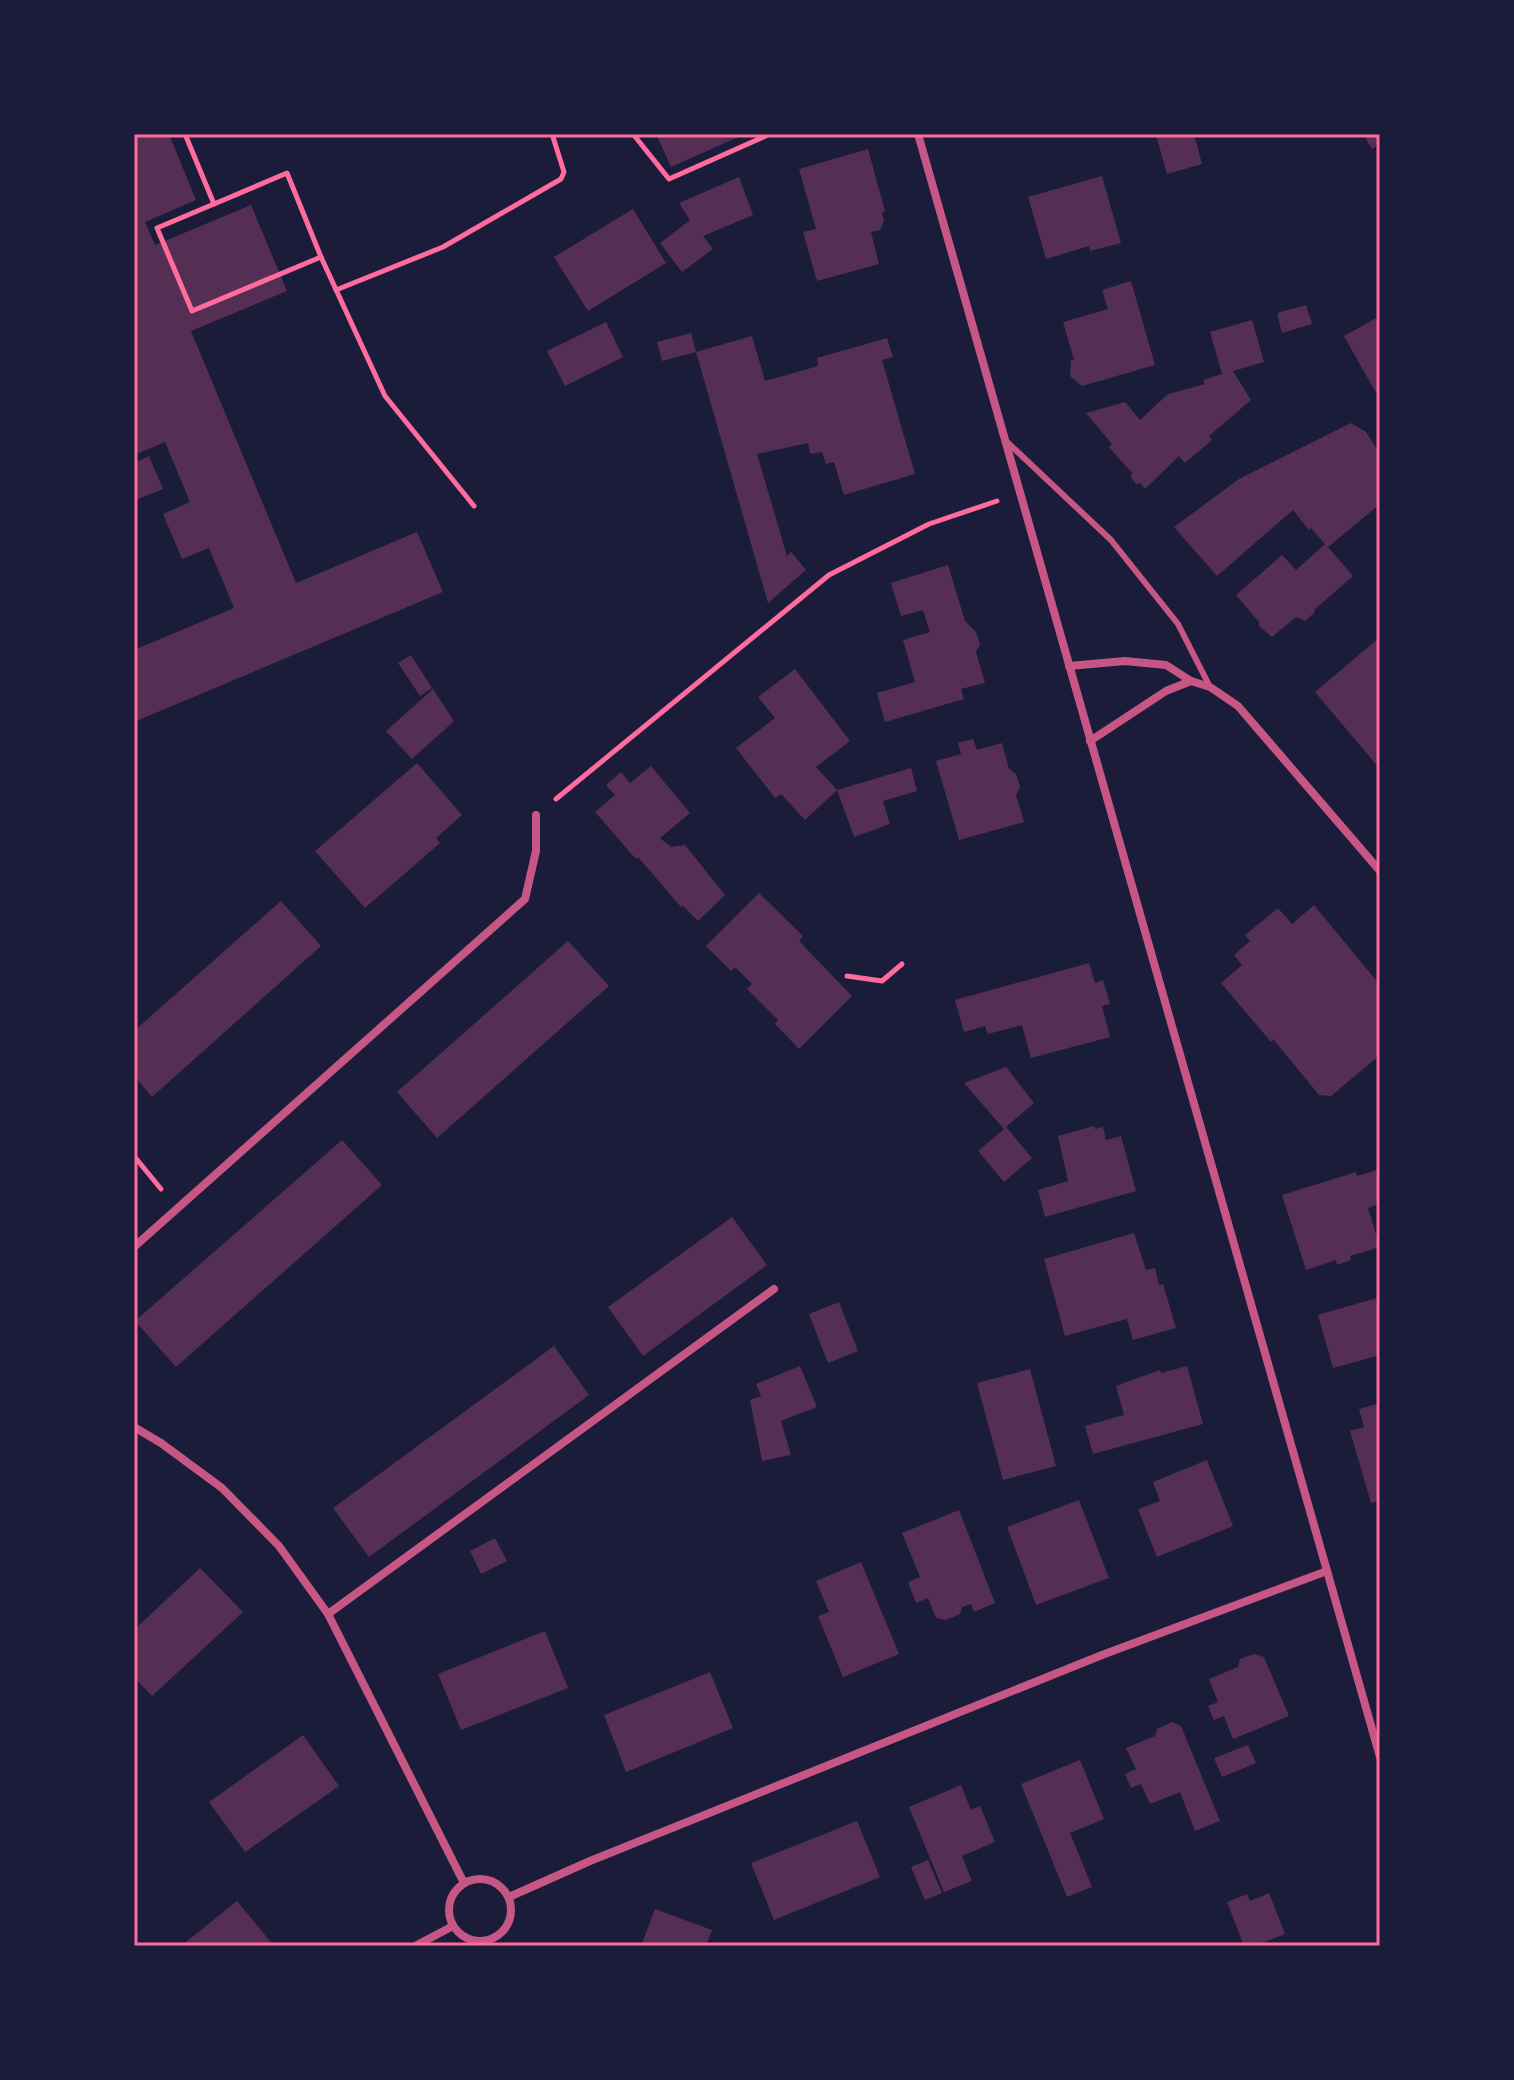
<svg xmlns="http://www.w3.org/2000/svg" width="1514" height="2080" viewBox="0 0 1514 2080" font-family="'Open Sans',sans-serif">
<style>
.building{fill:#542f53}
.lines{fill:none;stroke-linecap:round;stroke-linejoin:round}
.path{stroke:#ff6b9d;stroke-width:5}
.service{stroke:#c65784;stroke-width:6}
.minor{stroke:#c65784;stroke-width:8}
.neatline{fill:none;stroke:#ff6b9d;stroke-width:3}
</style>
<rect width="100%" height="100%" fill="#1b1b3a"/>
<g class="building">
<polygon points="134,134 169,134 196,200 145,222 155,245 251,205 287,291 191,331 296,583 417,532 443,592 134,722 134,650 234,608 209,548 182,559 163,514 190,502 165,442 134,455"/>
<polygon points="656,134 745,134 671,167"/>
<polygon points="1194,134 1202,164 1167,174 1156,135"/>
<polygon points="1363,134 1380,134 1380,144 1372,149"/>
<polygon points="868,149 885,211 882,212 884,221 880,230 871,232 879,264 817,281 803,232 816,229 799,169"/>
<polygon points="1102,176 1121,243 1090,251 1089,246 1046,259 1028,197"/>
<polygon points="739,177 753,215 703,236 713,249 682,272 660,243 690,220 679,203"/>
<polygon points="633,209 666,263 588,311 554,257"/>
<polygon points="1131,281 1155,365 1082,386 1070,376 1071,360 1074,360 1063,322 1108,309 1102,290"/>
<polygon points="1306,305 1312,324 1282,333 1277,313"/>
<polygon points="1380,316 1380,400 1344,336"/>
<polygon points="1252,320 1264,362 1233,371 1251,400 1209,436 1212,440 1185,463 1179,456 1145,489 1140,483 1136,484 1131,477 1132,473 1109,447 1112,444 1086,413 1125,402 1140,420 1168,394 1205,384 1203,380 1222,374 1210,332"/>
<polygon points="606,322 623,357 565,386 547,351"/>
<polygon points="691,333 696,352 662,361 657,342"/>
<polygon points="752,336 765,381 818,366 817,358 887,338 893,357 882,360 915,474 844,495 834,462 826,464 822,452 810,454 808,443 757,454 787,556 791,552 806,570 768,603 696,352"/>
<polygon points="1351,423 1366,432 1380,454 1380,504 1328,547 1353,576 1314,610 1315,612 1305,621 1296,617 1272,637 1259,626 1259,622 1236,595 1282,555 1296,570 1325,544 1311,528 1309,530 1293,510 1217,576 1174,527 1239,479"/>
<polygon points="149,456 163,489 134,501 134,463"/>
<polygon points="948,565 965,621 976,632 980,644 976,652 985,683 961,689 964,699 885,722 877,693 915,682 903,640 930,632 923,610 901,616 891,583"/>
<polygon points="1380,637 1380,769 1315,692"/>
<polygon points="411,655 432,688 420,696 398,663"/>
<polygon points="795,669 850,741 816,767 837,790 805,820 781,794 775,798 736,748 775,718 758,697"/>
<polygon points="433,689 454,721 412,759 386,731"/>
<polygon points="973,739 977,750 1002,743 1009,769 1016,774 1020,787 1016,795 1024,822 959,840 936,761 961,754 958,743"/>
<polygon points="417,763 462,815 436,838 440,843 365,908 315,851"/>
<polygon points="651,766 690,813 660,838 671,847 685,845 725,895 698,921 682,905 681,907 638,857 636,859 595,812 615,795 606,785 621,772 630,783"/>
<polygon points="911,768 917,791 883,801 890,824 854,837 837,790"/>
<polygon points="759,893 803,936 799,941 852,996 799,1049 775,1024 778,1020 747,989 752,984 735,967 731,971 706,946"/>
<polygon points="281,901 321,946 152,1097 134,1076 134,1031"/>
<polygon points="1314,905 1380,985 1380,1055 1331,1096 1319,1095 1273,1039 1271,1042 1221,983 1242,965 1234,955 1250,941 1245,935 1278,908 1292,924"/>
<polygon points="568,941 609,986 437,1138 397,1092"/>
<polygon points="1089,963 1095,983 1103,980 1110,1004 1102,1006 1110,1037 1031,1058 1022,1025 988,1034 985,1026 964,1032 955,1000"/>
<polygon points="1006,1067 1034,1103 1006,1127 1032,1158 1004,1182 978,1151 1004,1129 964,1083"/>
<polygon points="1094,1126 1095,1129 1103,1127 1106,1140 1121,1136 1136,1191 1045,1217 1038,1190 1068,1181 1058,1136"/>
<polygon points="342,1140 382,1185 176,1367 135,1321"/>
<polygon points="1380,1169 1380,1204 1368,1208 1380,1247 1350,1256 1351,1260 1337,1265 1336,1260 1306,1270 1282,1195 1356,1172 1357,1176"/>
<polygon points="732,1217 767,1265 643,1356 608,1307"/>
<polygon points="1134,1233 1146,1270 1155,1268 1159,1285 1163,1284 1176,1328 1133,1340 1127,1319 1065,1336 1044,1259"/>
<polygon points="1380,1297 1380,1355 1333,1368 1318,1315"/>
<polygon points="839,1302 858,1351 828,1363 809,1314"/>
<polygon points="554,1346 589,1395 369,1557 333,1508"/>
<polygon points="800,1366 817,1407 781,1421 791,1455 762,1461 750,1400 761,1396 756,1384"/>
<polygon points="1187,1366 1203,1424 1093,1454 1085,1426 1124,1415 1116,1386 1160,1370 1161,1373"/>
<polygon points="1030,1369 1056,1466 1003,1480 977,1383"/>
<polygon points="1380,1403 1380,1501 1371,1503 1350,1431 1364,1427 1359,1409"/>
<polygon points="1207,1460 1233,1526 1157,1557 1138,1509 1160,1501 1153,1482"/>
<polygon points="1079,1500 1109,1578 1036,1605 1007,1527"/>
<polygon points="959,1510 995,1603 974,1612 971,1604 962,1607 960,1614 946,1620 936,1618 928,1598 916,1603 908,1582 920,1577 902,1533"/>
<polygon points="495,1538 507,1561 481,1574 470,1551"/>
<polygon points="861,1562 899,1654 843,1677 818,1616 829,1612 816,1581"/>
<polygon points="200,1568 243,1612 152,1696 134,1677 134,1630"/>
<polygon points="545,1631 568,1688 461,1730 438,1674"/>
<polygon points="1254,1654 1264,1657 1289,1716 1233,1739 1224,1716 1214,1720 1208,1706 1218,1702 1209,1679 1238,1667 1240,1659"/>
<polygon points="710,1672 733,1728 626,1772 604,1715"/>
<polygon points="1172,1722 1181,1726 1220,1821 1195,1831 1180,1792 1150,1804 1141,1784 1131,1788 1125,1774 1136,1769 1126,1748 1155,1736 1157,1729"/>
<polygon points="303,1735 339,1786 245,1852 209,1802"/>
<polygon points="1248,1745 1256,1763 1222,1777 1214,1758"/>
<polygon points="1080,1760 1104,1819 1070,1833 1092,1887 1067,1897 1021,1784"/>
<polygon points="961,1785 971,1810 980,1806 995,1842 962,1856 972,1881 944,1892 909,1807"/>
<polygon points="857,1821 880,1877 774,1920 751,1863"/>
<polygon points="928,1860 942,1893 925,1900 911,1867"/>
<polygon points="1269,1893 1285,1934 1255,1946 1244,1946 1227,1902 1247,1894 1250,1901"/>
<polygon points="237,1901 274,1946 181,1946"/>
<polygon points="655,1909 712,1930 706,1946 641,1946"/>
</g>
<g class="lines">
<g class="path">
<polyline points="185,134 214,204 287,173 321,257 385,396 474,506"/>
<polyline points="633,134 669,179 770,134"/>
<polyline points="214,204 157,228 192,311 321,257"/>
<polyline points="336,290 443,247 561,179 564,172 553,137 554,134"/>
<polyline points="556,799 829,575 929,524 997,501"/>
<polyline points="847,976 882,981 902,964"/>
<polyline points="134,1156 161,1189"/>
</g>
<polyline class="service" points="1006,441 1111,540 1178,624 1210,687"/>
<g class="minor">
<polyline points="918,134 1380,1757"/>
<polyline points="1069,666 1125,661 1166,665 1191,681 1210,687 1238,706 1380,871"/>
<polyline points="1090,741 1166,691 1191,681"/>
<polyline points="134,1247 525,899 536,851 536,815"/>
<polyline points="134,1427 161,1443 222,1488 279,1546 328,1614 464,1883"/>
<polyline points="328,1614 774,1289"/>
<circle cx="480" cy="1910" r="31"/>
<polyline points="509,1897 590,1861 1102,1655 1327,1571"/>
<polyline points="415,1946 453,1926"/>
</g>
</g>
<rect width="1514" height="2080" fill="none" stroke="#1b1b3a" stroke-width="272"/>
<rect x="136" y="136" width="1242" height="1808" class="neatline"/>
</svg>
